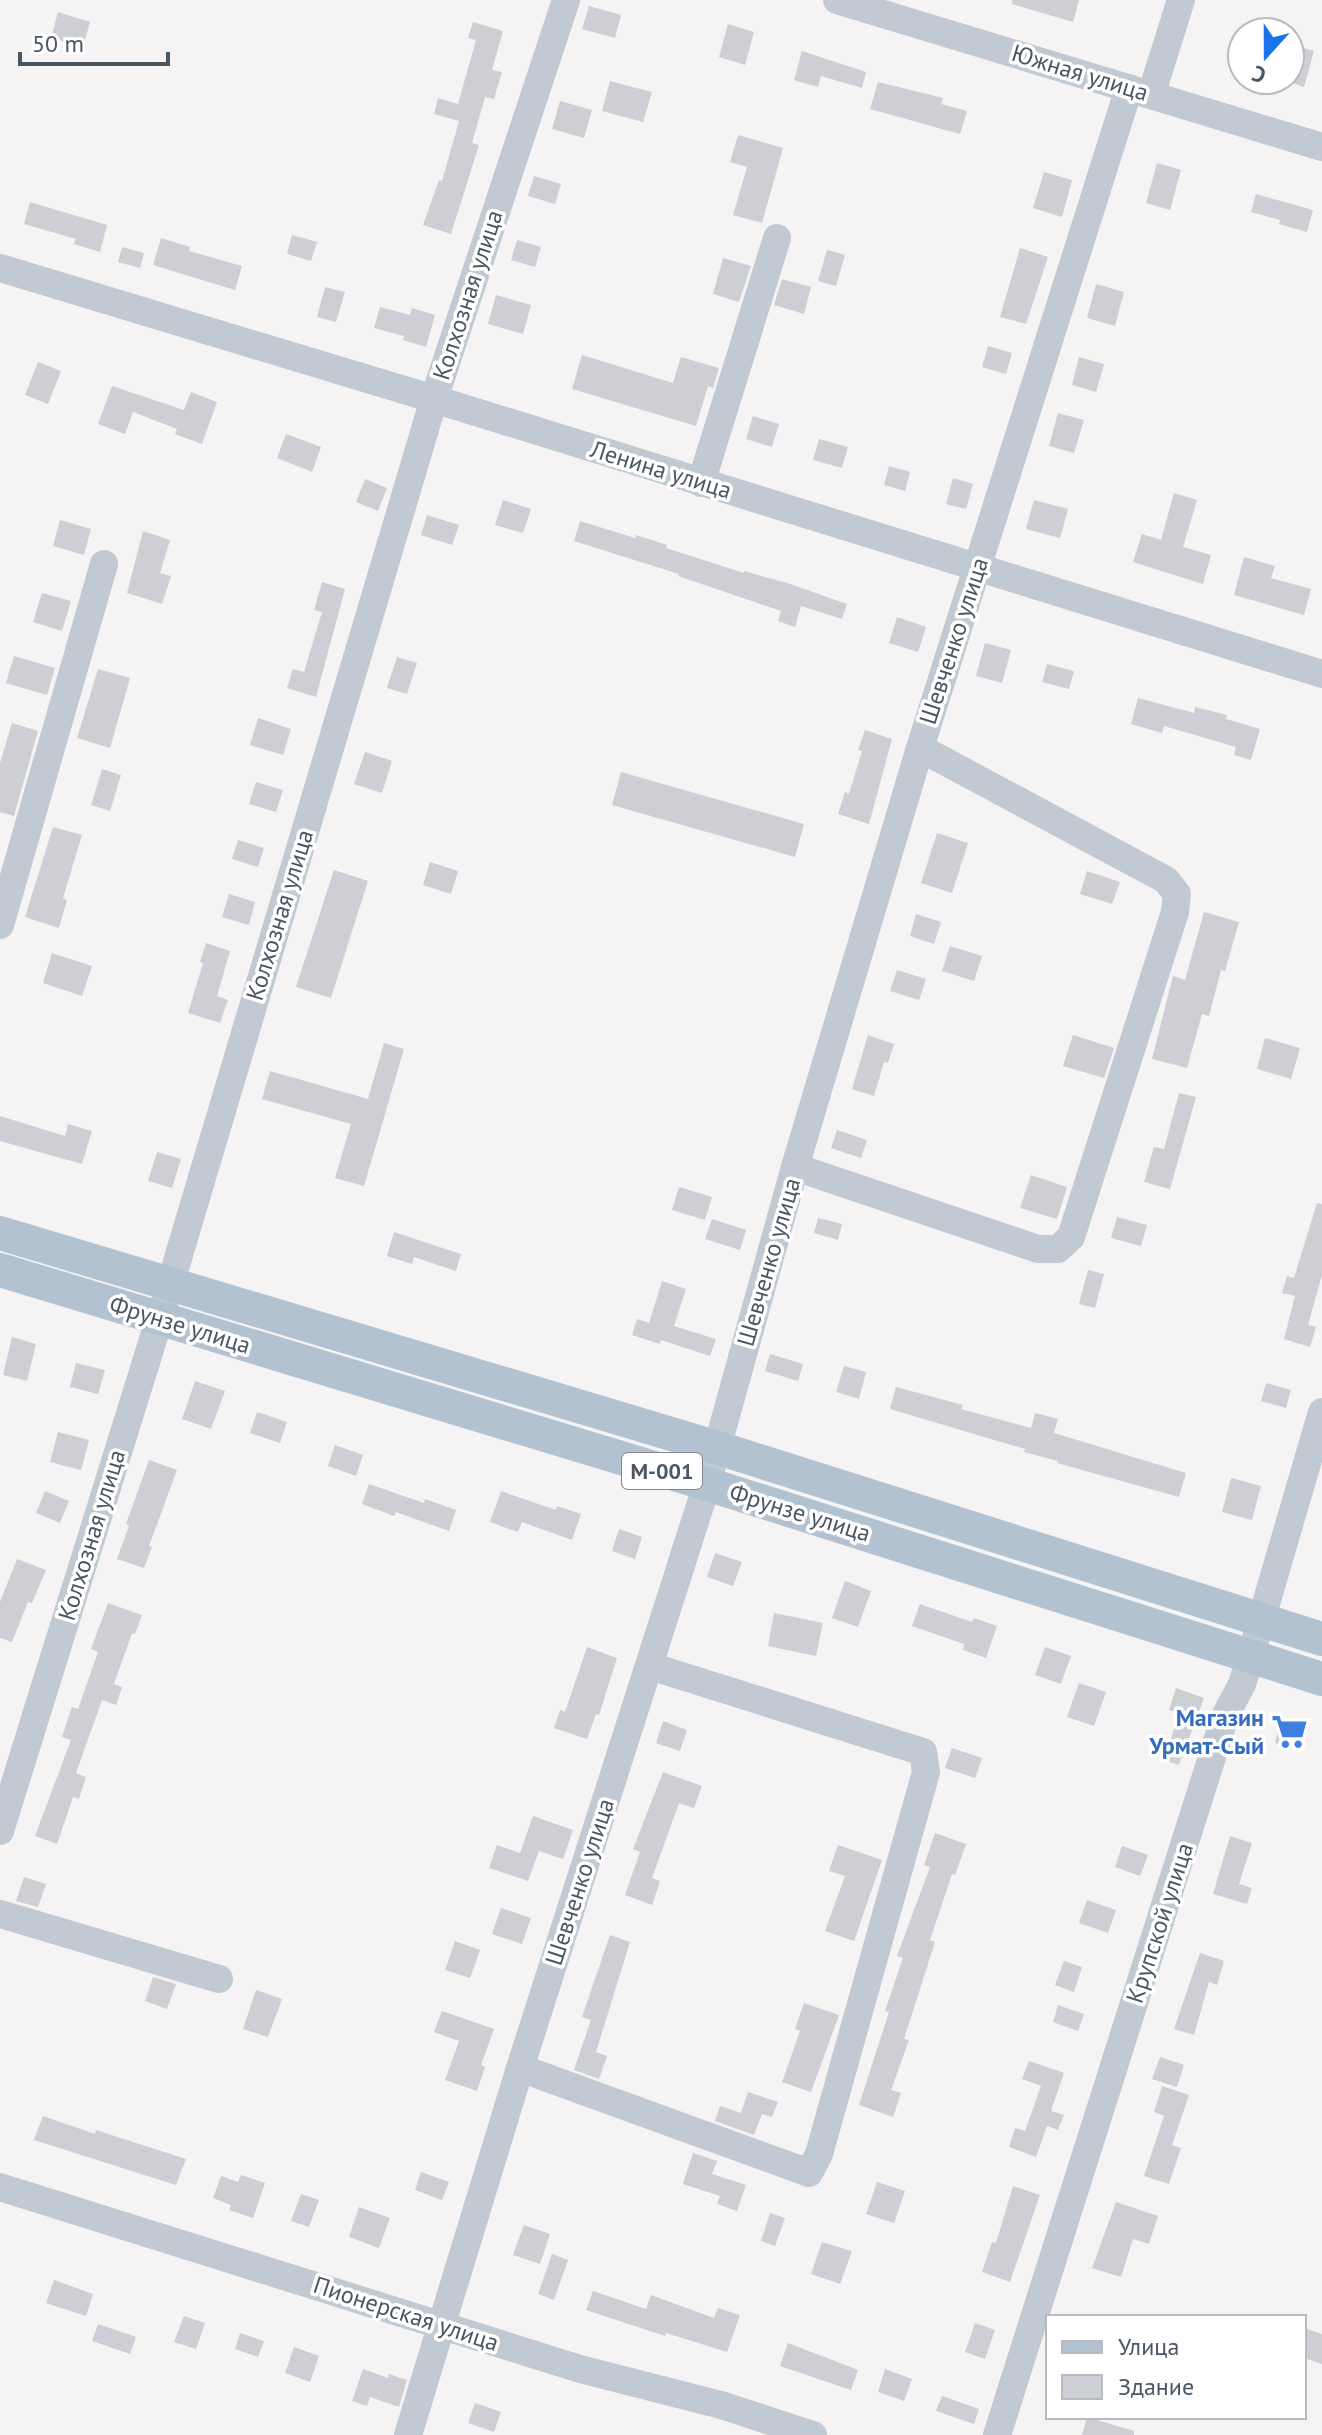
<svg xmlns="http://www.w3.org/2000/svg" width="1322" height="2435" viewBox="0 0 1322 2435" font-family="'PT Sans',sans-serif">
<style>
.building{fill:#cdcfd5}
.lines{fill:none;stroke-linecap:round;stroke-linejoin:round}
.minor{stroke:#c1cad2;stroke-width:28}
.major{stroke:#b3c2d1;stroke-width:34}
.labels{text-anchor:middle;stroke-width:7;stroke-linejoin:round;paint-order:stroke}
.shield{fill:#fff;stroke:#808990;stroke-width:2}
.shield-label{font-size:22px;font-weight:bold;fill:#4a5661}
.street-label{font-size:24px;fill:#4a5661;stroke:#fff}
.shop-label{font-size:24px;font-weight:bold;fill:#366cbe;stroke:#fff;text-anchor:end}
</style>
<rect width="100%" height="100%" fill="#f5f3f3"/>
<g class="building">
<polygon points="1012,0 1079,0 1073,22 1012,4"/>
<polygon points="589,6 621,15 615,38 582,29"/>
<polygon points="58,12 90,22 83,47 51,38"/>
<polygon points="473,22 503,31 492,70 502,72 494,99 485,97 472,143 479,145 451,234 423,225 439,180 442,181 459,121 434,114 438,98 458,104 476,40 468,38"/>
<polygon points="728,24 754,32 745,65 719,57"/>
<polygon points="1290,44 1314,51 1304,87 1290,82"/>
<polygon points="802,51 866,72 862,88 821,76 818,87 794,80"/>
<polygon points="610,81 652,92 643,122 602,111"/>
<polygon points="878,82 943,98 941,104 967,111 960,134 870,109"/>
<polygon points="560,101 592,110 584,138 552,129"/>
<polygon points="738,135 783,148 762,223 733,215 747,167 730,162"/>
<polygon points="1157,163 1181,170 1170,210 1146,203"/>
<polygon points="1044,172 1072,180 1062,217 1033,208"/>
<polygon points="534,176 561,184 555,204 528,196"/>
<polygon points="1256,194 1313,210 1307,232 1279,224 1280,220 1251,212"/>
<polygon points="30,202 107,225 100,252 74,244 76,239 24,224"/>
<polygon points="292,235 317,242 311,261 287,254"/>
<polygon points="161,238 190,247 189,251 242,266 235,290 153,265"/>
<polygon points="517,240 541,247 535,267 511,260"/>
<polygon points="122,247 144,253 140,268 118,262"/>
<polygon points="1020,248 1048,257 1026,324 1000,317"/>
<polygon points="827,250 845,255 836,286 818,281"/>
<polygon points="723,258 751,266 739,302 713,294"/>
<polygon points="782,279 811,287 804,314 774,305"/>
<polygon points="1096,284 1124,292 1115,326 1087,318"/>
<polygon points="325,287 345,292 336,322 317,317"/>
<polygon points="496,295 531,305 523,334 488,324"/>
<polygon points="380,307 410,315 412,308 435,315 426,347 403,340 404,336 374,328"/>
<polygon points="988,346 1012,353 1006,374 982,367"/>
<polygon points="582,355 673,383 681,357 719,368 713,388 708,386 696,426 572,389"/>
<polygon points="1079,357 1104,364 1096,392 1072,385"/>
<polygon points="38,362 61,371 48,404 25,395"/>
<polygon points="112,386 184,410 191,392 217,402 202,444 175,434 177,429 133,412 125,434 98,424"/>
<polygon points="1058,413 1084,420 1074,453 1049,446"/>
<polygon points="753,416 779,424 772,447 746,439"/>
<polygon points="286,434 321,447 312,472 277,458"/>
<polygon points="819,439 848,447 842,468 813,460"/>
<polygon points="889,466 910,472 905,491 884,485"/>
<polygon points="953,478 973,484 966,509 946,504"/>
<polygon points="365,479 387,488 378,511 356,502"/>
<polygon points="1174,493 1197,500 1183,547 1211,555 1203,584 1133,562 1142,534 1161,540"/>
<polygon points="503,500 531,509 523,533 495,525"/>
<polygon points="1034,500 1068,509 1060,538 1026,529"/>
<polygon points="427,515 459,525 452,545 421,535"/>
<polygon points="60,520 91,529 84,555 53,546"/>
<polygon points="580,521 635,538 636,535 667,545 666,548 744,573 744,571 790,584 847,604 842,619 801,606 795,627 778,621 781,611 678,576 679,574 574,541"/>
<polygon points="143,531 170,540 160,573 171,576 162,604 127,593"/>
<polygon points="1244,557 1275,566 1271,578 1311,589 1304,615 1234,595"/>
<polygon points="322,582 345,589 316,697 287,688 293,669 304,672 322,612 314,610"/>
<polygon points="42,593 71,601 62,631 33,622"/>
<polygon points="897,617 926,627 918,652 889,643"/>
<polygon points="985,643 1011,650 1002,683 976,676"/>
<polygon points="14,656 55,668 47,695 6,683"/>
<polygon points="397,657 417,663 407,694 387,688"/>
<polygon points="1047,664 1074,671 1069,689 1042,682"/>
<polygon points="98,669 130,678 110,748 77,738"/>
<polygon points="1138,698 1194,713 1195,707 1227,715 1226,719 1260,729 1251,760 1234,755 1236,747 1164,726 1162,733 1131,724"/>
<polygon points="258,718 291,729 283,755 250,745"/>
<polygon points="12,723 38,731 14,816 0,812 0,763"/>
<polygon points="865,730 892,739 869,824 838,814 845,792 849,794 862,751 858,750"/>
<polygon points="365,752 392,761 382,793 354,784"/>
<polygon points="102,769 121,775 110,811 91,805"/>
<polygon points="621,772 804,824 795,857 612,805"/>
<polygon points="256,782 283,790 276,812 249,804"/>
<polygon points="53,827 82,835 63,898 67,900 59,928 25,917"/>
<polygon points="937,833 968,843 952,893 921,883"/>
<polygon points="238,840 264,848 258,867 232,859"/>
<polygon points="430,862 458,871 451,894 423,885"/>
<polygon points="334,870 368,881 331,998 296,987"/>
<polygon points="1087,871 1120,882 1112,904 1080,894"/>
<polygon points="229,894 255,902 249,925 222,917"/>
<polygon points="1204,912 1239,922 1225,971 1221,970 1209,1016 1202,1014 1187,1068 1152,1059 1173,976 1185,980"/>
<polygon points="916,914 941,922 934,944 910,936"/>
<polygon points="206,943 230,951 217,996 228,1000 220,1023 188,1013 203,963 200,962"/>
<polygon points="950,946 982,956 974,981 942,971"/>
<polygon points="52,953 92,966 82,996 43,983"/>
<polygon points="897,970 926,979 919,1000 890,991"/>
<polygon points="868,1035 894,1044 888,1063 884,1062 874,1096 852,1089"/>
<polygon points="1073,1035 1114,1048 1104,1078 1063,1066"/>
<polygon points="1265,1038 1300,1048 1291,1079 1257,1069"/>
<polygon points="384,1043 404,1049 364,1186 335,1178 351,1124 262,1099 270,1071 368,1099"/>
<polygon points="1179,1093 1196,1097 1170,1189 1144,1182 1154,1147 1164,1149"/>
<polygon points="0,1116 65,1136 68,1124 92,1131 82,1164 0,1141"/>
<polygon points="837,1130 867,1140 861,1158 831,1148"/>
<polygon points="157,1152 181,1159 172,1188 148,1181"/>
<polygon points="1031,1175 1067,1187 1057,1219 1020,1208"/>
<polygon points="679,1187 712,1197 705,1220 672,1210"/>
<polygon points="1317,1203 1322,1204 1322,1275 1308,1325 1316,1327 1310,1347 1284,1339 1295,1296 1282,1293 1287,1276 1294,1278"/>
<polygon points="1117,1217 1147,1225 1141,1246 1111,1238"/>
<polygon points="818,1218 842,1224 838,1240 814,1233"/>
<polygon points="712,1219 746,1230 740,1250 705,1239"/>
<polygon points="394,1232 461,1254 456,1271 414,1257 412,1264 387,1256"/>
<polygon points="1088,1270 1104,1274 1095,1308 1079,1304"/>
<polygon points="662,1281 686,1289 674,1326 716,1339 710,1356 661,1340 660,1344 632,1335 637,1319 649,1323"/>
<polygon points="12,1337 36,1344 27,1381 3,1375"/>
<polygon points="770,1354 803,1364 798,1381 765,1371"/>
<polygon points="76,1363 105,1370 98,1394 70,1387"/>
<polygon points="844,1366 866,1372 859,1399 836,1392"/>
<polygon points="195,1381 225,1391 211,1429 182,1419"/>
<polygon points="1266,1383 1291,1390 1286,1408 1261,1401"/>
<polygon points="896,1387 963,1405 961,1409 1031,1428 1035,1413 1058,1419 1054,1433 1186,1473 1179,1497 1057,1463 1058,1461 1024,1452 1025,1449 890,1409"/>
<polygon points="257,1412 287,1422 280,1443 250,1433"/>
<polygon points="58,1432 89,1440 81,1470 50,1462"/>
<polygon points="335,1445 363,1455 356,1476 328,1466"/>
<polygon points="149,1460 177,1470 149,1546 152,1547 144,1568 117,1559 129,1526 126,1524"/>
<polygon points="1231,1478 1261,1486 1252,1520 1222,1512"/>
<polygon points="369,1484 424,1503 425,1499 456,1510 449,1531 396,1512 394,1516 362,1504"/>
<polygon points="45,1491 69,1501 60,1523 36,1513"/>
<polygon points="501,1491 556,1510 557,1506 581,1514 572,1540 522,1522 518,1532 490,1522"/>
<polygon points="619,1529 642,1537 635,1559 612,1551"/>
<polygon points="715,1553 742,1562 733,1586 707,1577"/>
<polygon points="17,1559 46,1570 32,1603 28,1602 12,1642 0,1638 0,1602"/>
<polygon points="845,1581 871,1591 858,1627 832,1618"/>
<polygon points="108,1603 142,1615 135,1634 132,1633 114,1684 122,1687 116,1705 102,1700 76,1773 86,1777 79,1799 73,1797 57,1844 35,1836 71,1740 62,1737 72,1707 78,1709 98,1652 91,1649"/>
<polygon points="920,1604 972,1622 974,1618 997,1626 986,1658 963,1650 964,1644 912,1626"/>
<polygon points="774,1613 823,1623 816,1656 768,1646"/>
<polygon points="587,1647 617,1658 599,1715 596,1714 587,1739 554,1728 560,1710 565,1712"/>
<polygon points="1045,1647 1071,1656 1061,1684 1035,1675"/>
<polygon points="1079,1683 1106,1692 1094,1726 1067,1717"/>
<polygon points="1176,1688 1204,1698 1179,1765 1164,1760 1179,1713 1169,1710"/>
<polygon points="1281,1720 1306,1727 1300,1749 1275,1743"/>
<polygon points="663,1721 687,1730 680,1751 656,1743"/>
<polygon points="952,1748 982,1758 975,1778 945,1768"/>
<polygon points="663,1772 702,1786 694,1808 679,1803 652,1878 660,1881 652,1905 625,1895 640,1852 633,1849"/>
<polygon points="533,1816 573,1830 563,1859 539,1851 528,1881 489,1868 497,1845 520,1853"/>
<polygon points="935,1833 966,1844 955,1875 952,1874 930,1940 935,1942 904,2039 909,2040 891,2090 901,2093 893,2117 859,2105 889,2012 885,2011 903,1958 897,1956 930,1867 924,1865"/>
<polygon points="1230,1836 1252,1843 1239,1884 1252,1888 1247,1904 1213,1894"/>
<polygon points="838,1845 882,1860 854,1941 825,1931 845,1876 829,1871"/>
<polygon points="1122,1846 1148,1855 1140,1876 1115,1867"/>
<polygon points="24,1877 46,1884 38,1907 16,1901"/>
<polygon points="1087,1900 1116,1910 1108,1933 1079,1923"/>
<polygon points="501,1908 531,1918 522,1944 492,1934"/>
<polygon points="610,1935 630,1942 596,2052 607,2056 599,2079 574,2070 591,2020 582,2017"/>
<polygon points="455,1941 480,1950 470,1978 445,1970"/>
<polygon points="1200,1953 1224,1961 1217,1985 1209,1982 1194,2035 1174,2029"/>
<polygon points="1064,1961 1082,1967 1074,1992 1055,1985"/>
<polygon points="153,1977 176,1984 167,2009 145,2001"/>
<polygon points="256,1990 282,1999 268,2037 243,2029"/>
<polygon points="804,2003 839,2015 811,2092 782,2082 800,2031 795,2029"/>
<polygon points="1058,2005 1084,2014 1078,2031 1053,2022"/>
<polygon points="442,2011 494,2029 481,2065 485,2067 477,2091 445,2080 459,2041 434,2032"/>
<polygon points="1160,2057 1184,2065 1177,2087 1152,2079"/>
<polygon points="1029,2061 1064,2073 1051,2111 1064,2115 1058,2130 1047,2126 1036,2157 1009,2147 1015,2128 1025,2131 1041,2086 1022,2079"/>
<polygon points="1162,2086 1189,2095 1172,2145 1181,2148 1169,2184 1144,2176 1164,2116 1154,2112"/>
<polygon points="748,2092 778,2102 772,2117 762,2114 754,2135 715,2121 720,2106 741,2113"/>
<polygon points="43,2116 95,2134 96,2130 186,2159 176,2185 34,2140"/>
<polygon points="693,2153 717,2161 712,2174 746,2185 737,2211 717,2204 720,2196 683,2184"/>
<polygon points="421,2172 449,2182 442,2200 415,2190"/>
<polygon points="241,2175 265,2183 253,2218 229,2210 231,2205 213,2198 221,2176 238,2182"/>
<polygon points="877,2182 905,2191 894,2223 866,2214"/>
<polygon points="1013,2186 1040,2195 1010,2282 982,2272 992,2242 996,2243"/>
<polygon points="301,2194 319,2200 309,2227 291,2221"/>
<polygon points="1116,2202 1158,2216 1149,2244 1133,2239 1121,2277 1092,2268"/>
<polygon points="359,2207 390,2218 379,2248 349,2237"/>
<polygon points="770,2213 785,2218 775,2246 761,2241"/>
<polygon points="524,2225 550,2234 540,2264 513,2255"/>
<polygon points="822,2242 852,2251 840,2284 811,2274"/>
<polygon points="552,2254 568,2260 554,2300 538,2294"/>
<polygon points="54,2280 93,2294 86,2316 46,2303"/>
<polygon points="593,2291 646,2309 651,2295 714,2318 718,2308 740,2315 727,2352 666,2333 665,2336 586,2310"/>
<polygon points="184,2316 205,2323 196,2349 174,2342"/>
<polygon points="975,2323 995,2330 985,2359 965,2352"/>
<polygon points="98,2324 136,2337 130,2354 92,2341"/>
<polygon points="1304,2328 1322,2334 1322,2364 1304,2358"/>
<polygon points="240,2333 264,2341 258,2357 235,2349"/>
<polygon points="788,2343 858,2370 851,2390 780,2366"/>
<polygon points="294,2347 319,2356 310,2382 285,2373"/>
<polygon points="363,2369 388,2378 389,2374 407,2380 399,2407 370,2397 367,2406 352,2401"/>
<polygon points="885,2369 912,2379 904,2401 878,2392"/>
<polygon points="942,2396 979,2409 974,2424 936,2411"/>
<polygon points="475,2403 501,2412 494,2432 468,2423"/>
<polygon points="1087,2417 1134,2431 1134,2435 1082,2435"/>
</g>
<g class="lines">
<g class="minor">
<polyline points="837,0 1322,147"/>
<polyline points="1151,95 1181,0"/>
<polyline points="0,268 434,399 1322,674"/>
<polyline points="701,483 777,238"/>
<polyline points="0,925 104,564"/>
<polyline points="795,1167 1038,1249 1058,1249 1071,1237 1175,912 1177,894 1166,880 920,748"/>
<polyline points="0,1831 170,1285 434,399 566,0"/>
<polyline points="0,1914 219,1979"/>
<polyline points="520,2068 809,2173 819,2154 926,1772 923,1752 650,1666"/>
<polyline points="0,2187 580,2369 721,2405 813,2435"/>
<polyline points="408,2435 520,2068 707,1484 795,1167 920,748 1129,88"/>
<polyline points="997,2435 1225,1716 1242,1684 1251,1655 1322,1412"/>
</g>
<g class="major">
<polyline points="0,1233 718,1448 1322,1639"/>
<polyline points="0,1270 707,1484 1322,1679"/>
</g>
</g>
<defs>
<symbol id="supermarket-bare" viewBox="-9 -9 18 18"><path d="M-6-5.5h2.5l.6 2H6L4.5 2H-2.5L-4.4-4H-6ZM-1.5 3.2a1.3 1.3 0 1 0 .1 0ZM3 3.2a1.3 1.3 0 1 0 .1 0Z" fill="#3f7fe0" stroke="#fff" stroke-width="2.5" paint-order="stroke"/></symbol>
</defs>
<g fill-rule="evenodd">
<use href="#supermarket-bare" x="1264" y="1706" width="51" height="51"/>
</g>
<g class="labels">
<rect class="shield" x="622" y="1453" width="80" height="36" rx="6"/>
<g class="shield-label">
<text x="662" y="1479">M-001</text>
</g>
<g class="street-label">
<text transform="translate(1080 73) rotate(17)" y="8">Южная улица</text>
<text transform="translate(468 295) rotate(-72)" y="8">Колхозная улица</text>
<text transform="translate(661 470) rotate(17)" y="8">Ленина улица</text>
<text transform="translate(954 641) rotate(-72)" y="8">Шевченко улица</text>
<text transform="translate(280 915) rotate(-73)" y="8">Колхозная улица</text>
<text transform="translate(769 1262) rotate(-74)" y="8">Шевченко улица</text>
<text transform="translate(180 1325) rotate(17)" y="8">Фрунзе улица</text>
<text transform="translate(800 1513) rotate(17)" y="8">Фрунзе улица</text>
<text transform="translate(92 1535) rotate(-73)" y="8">Колхозная улица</text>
<text transform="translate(580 1882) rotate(-72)" y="8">Шевченко улица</text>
<text transform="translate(1160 1923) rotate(-72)" y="8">Крупской улица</text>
<text transform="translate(406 2314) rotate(18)" y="8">Пионерская улица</text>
</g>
<g class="shop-label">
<text x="1264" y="1726">Магазин<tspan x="1264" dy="28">Урмат-Сый</tspan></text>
</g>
</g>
<rect x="1046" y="2315" width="260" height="104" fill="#ffffff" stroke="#b7bbc0" stroke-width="2"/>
<rect x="1062" y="2341" width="40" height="12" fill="#b3c2d1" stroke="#b7bbc0" stroke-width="2"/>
<text x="1118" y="2355" font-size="24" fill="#4a5661">Улица</text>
<rect x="1062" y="2375" width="40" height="24" fill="#cdcfd5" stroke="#b7bbc0" stroke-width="2"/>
<text x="1118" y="2395" font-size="24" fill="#4a5661">Здание</text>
<g transform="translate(1266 56) rotate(201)"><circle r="38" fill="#ffffff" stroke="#b7bbc0" stroke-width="2"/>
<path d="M0-6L14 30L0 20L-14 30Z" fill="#1a73e8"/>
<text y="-12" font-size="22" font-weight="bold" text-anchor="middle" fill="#4a5661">С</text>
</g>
<path d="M20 52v12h148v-12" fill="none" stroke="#4a5661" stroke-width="4"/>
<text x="32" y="52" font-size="24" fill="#4a5661" stroke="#ffffff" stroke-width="6" paint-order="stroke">50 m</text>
</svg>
